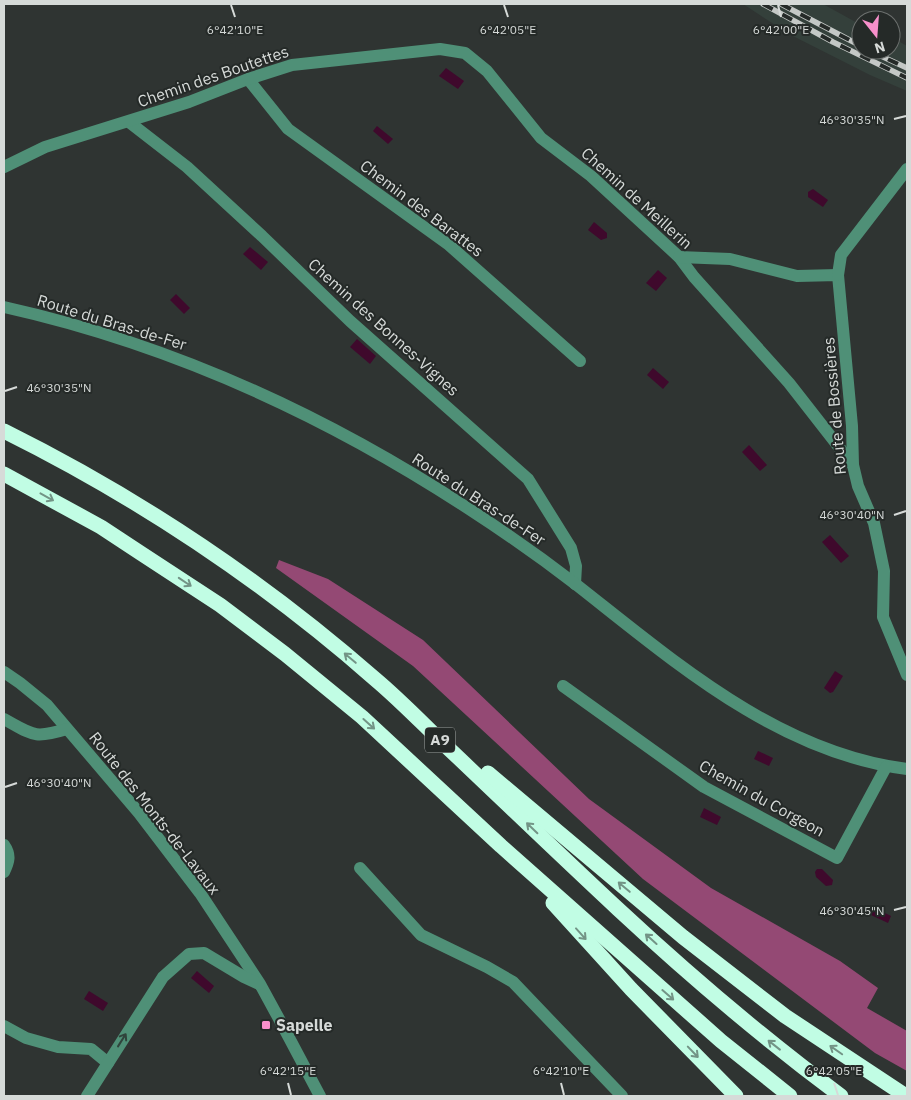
<svg xmlns="http://www.w3.org/2000/svg" width="911" height="1100" viewBox="0 0 911 1100" font-family="'IBM Plex Sans',sans-serif">
<style>
.built{fill:#34403b}
.forest{fill:#944974}
.water{fill:#3f092c}
.lines{fill:none;stroke-linecap:round;stroke-linejoin:round}
.minor{stroke:#4f9077;stroke-width:12}
.highway{stroke:#c1fde4;stroke-width:15}
.rail-casing{stroke:#c4c8c6;stroke-width:5.5}
.rail{stroke:#252a28;stroke-width:4;stroke-dasharray:11;stroke-linecap:butt}
.oneway{stroke:#739486}
.oneway2{stroke:#30443c}
.ticks{fill:none;stroke:#d6dad8;stroke-width:2}
.poi-dot{fill:#f890cb;stroke:#252a28;stroke-width:2}
.labels{text-anchor:middle;stroke-width:4;stroke-linejoin:round;paint-order:stroke}
.shield{fill:#252a28;stroke:#a1a5a3;stroke-width:1}
.shield-label{font-size:15px;font-weight:bold;fill:#d6dad8}
.street-label{font-size:16px;fill:#d6dad8;stroke:#252a28}
.poi-label{font-size:16px;font-weight:bold;fill:#d6dad8;stroke:#252a28;text-anchor:start}
.ticks-label{font-size:12px;text-anchor:middle;fill:#d6dad8;stroke:#252a28;stroke-width:4;stroke-linejoin:round;paint-order:stroke}
</style>
<rect width="100%" height="100%" fill="#2f3432"/>
<polygon class="built" points="743,4 823,4 861,25 861,50 891,50 891,37 907,46 907,91 870,75 789,34"/>
<polygon class="forest" points="279,560 328,579 423,640 589,799 711,888 840,961 878,988 867,1008 907,1031 907,1071 875,1053 643,879 413,666 276,568"/>
<g class="water">
<polygon points="446,68 464,81 458,89 439,76"/>
<polygon points="377,126 393,139 388,144 373,131"/>
<polygon points="813,189 828,200 823,207 808,197 808,192"/>
<polygon points="594,222 607,233 607,238 601,240 588,230"/>
<polygon points="250,247 268,262 261,270 243,254"/>
<polygon points="658,270 667,278 656,291 646,283"/>
<polygon points="176,294 190,308 184,314 170,300"/>
<polygon points="357,339 376,356 370,364 350,347"/>
<polygon points="653,368 669,382 663,389 647,375"/>
<polygon points="749,445 767,465 760,471 742,452"/>
<polygon points="830,535 849,556 841,563 822,542"/>
<polygon points="835,671 843,676 833,692 830,693 824,688"/>
<polygon points="758,751 773,758 769,766 754,759"/>
<polygon points="704,808 721,817 717,825 700,817"/>
<polygon points="817,869 822,869 833,880 832,885 826,886 816,877 815,872"/>
<polygon points="875,908 891,916 888,923 871,915"/>
<polygon points="197,971 214,986 209,993 191,978"/>
<polygon points="89,991 108,1003 103,1011 84,999"/>
</g>
<g class="lines">
<g class="minor">
<polyline points="248,79 288,129 449,245 580,361"/>
<polyline points="129,122 187,167 262,236 350,321 528,479 571,548 576,566 575,584"/>
<polyline points="4,167 45,147 189,102 248,79 292,65 440,49 465,53 487,71 541,138 591,176 679,257 694,277 789,383 853,465"/>
<polyline points="679,257 730,259 797,276 838,275 852,426 853,465 858,486 874,523 884,571 883,617 907,675"/>
<polyline points="838,275 841,255 907,169"/>
<path d="M 4,307 C 170,344 327,416 469,509 C 506,533 543,559 578,586 C 676,663 779,753 907,769"/>
<polyline points="4,672 20,683 47,705 139,813 200,893 260,984 278,1017 320,1096"/>
<polyline points="563,686 704,787 837,858 886,767"/>
<path d="M 4,719 C 33,735 34,739 67,729"/>
<path d="M 4,845 C 11,855 9,862 4,872"/>
<polyline points="360,868 421,935 487,967 513,982 622,1096"/>
<polyline points="4,1026 26,1038 58,1047 91,1049 108,1063"/>
<polyline points="87,1096 163,977 189,954 204,953 244,977 259,984"/>
</g>
<g class="highway">
<path d="M 4,431 C 137,497 263,581 375,679 C 400,700 422,723 446,746 C 503,800 560,855 618,909 C 689,975 763,1038 841,1096"/>
<polyline points="4,474 101,527 142,554 220,605 285,654 362,717 501,846 721,1041 790,1096"/>
<polyline points="488,773 683,937 785,1016 906,1096"/>
<polyline points="553,903 631,989 736,1096"/>
</g>
<defs>
<g id="rail">
<polyline points="763,4 833,42 907,78"/>
<polyline points="781,4 861,46"/>
<polyline points="868,50 907,68"/>
</g>
</defs>
<use href="#rail" class="rail-casing"/>
<use href="#rail" class="rail"/>
</g>
<defs><path id="oneway-shaft" d="M-6 0H5M1.5-3L5.5 0L1.5 3" fill="none" stroke-width="1.6" stroke-linecap="round" stroke-linejoin="round" transform="scale(1.25)"/></defs>
<g class="oneway">
<use href="#oneway-shaft" transform="translate(47 497) rotate(29)"/>
<use href="#oneway-shaft" transform="translate(185 582) rotate(34)"/>
<use href="#oneway-shaft" transform="translate(350 658) rotate(-140)"/>
<use href="#oneway-shaft" transform="translate(369 724) rotate(42)"/>
<use href="#oneway-shaft" transform="translate(532 828) rotate(-136)"/>
<use href="#oneway-shaft" transform="translate(624 887) rotate(-140)"/>
<use href="#oneway-shaft" transform="translate(581 934) rotate(48)"/>
<use href="#oneway-shaft" transform="translate(651 939) rotate(-138)"/>
<use href="#oneway-shaft" transform="translate(668 995) rotate(41)"/>
<use href="#oneway-shaft" transform="translate(774 1045) rotate(-142)"/>
<use href="#oneway-shaft" transform="translate(836 1050) rotate(-145)"/>
<use href="#oneway-shaft" transform="translate(693 1052) rotate(46)"/>
</g>
<use class="oneway2" href="#oneway-shaft" transform="translate(122 1040) rotate(-58)"/>
<path class="ticks" d="M 231,5 L 235,17M 504,5 L 508,17M 778,5 L 781,17M 894,119 L 906,116M 5,391 L 17,387M 894,515 L 906,511M 5,787 L 17,783M 894,910 L 906,907M 288,1083 L 291,1095M 561,1083 L 564,1095M 834,1083 L 838,1095"/>
<rect class="poi-dot" x="261" y="1020" width="10" height="10" rx="2.5"/>
<g class="labels">
<rect class="shield" x="425" y="727.5" width="30" height="25" rx="4"/>
<g class="shield-label">
<text x="440" y="745">A9</text>
</g>
<g class="street-label">
<text transform="translate(213 76) rotate(-19)" y="6">Chemin des Boutettes</text>
<text transform="translate(637 198) rotate(42)" y="6">Chemin de Meillerin</text>
<text transform="translate(422 208) rotate(37)" y="6">Chemin des Barattes</text>
<text transform="translate(112 322) rotate(17)" y="6">Route du Bras-de-Fer</text>
<text transform="translate(384 327) rotate(42)" y="6">Chemin des Bonnes-Vignes</text>
<text transform="translate(834 406) rotate(-95)" y="6">Route de Bossières</text>
<text transform="translate(479 499) rotate(33)" y="6">Route du Bras-de-Fer</text>
<text transform="translate(762 798) rotate(29)" y="6">Chemin du Corgeon</text>
<text transform="translate(155 813) rotate(52)" y="6">Route des Monts-de-Lavaux</text>
</g>
<g class="poi-label">
<text x="276" y="1031">Sapelle</text>
</g>
</g>
<g class="ticks-label">
<text x="235" y="34">6°42'10"E</text>
<text x="508" y="34">6°42'05"E</text>
<text x="781" y="34">6°42'00"E</text>
<text x="852" y="124">46°30'35"N</text>
<text x="59" y="392">46°30'35"N</text>
<text x="852" y="519">46°30'40"N</text>
<text x="59" y="787">46°30'40"N</text>
<text x="852" y="915">46°30'45"N</text>
<text x="288" y="1075">6°42'15"E</text>
<text x="561" y="1075">6°42'10"E</text>
<text x="834" y="1075">6°42'05"E</text>
</g>
<rect width="911" height="1100" fill="none" stroke="#d6dad8" stroke-width="10"/>
<g transform="translate(876 35) rotate(163)"><circle r="24" fill="#252a28" stroke="#6c706e"/>
<path d="M0-4L9 19L0 12L-9 19Z" fill="#f890cb"/>
<text y="-8" font-size="14" font-weight="bold" text-anchor="middle" fill="#d6dad8">N</text>
</g>
</svg>
